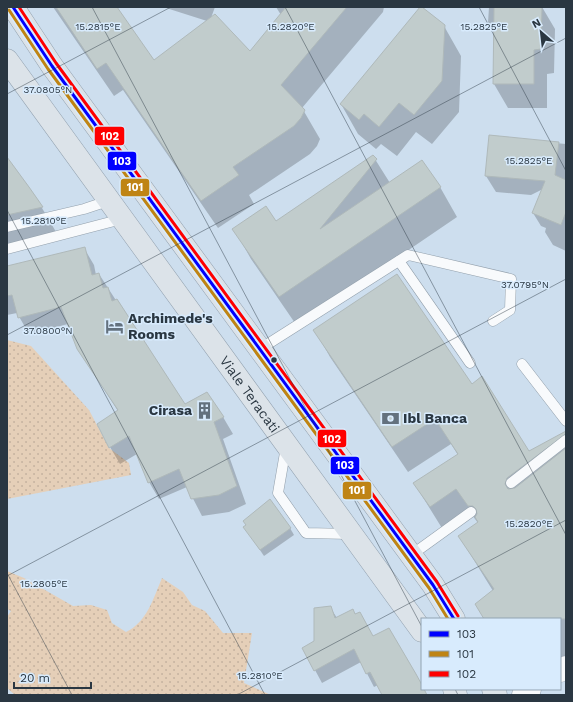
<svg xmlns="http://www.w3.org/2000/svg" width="573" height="702" viewBox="0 0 573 702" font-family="'Work Sans',sans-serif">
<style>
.grass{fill:url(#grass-dots)}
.shadow{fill:#0003}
.building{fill:#c1cccc;stroke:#afb9ba}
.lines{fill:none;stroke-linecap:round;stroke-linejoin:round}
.lane-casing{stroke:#93a0ac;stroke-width:11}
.secondary-casing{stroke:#93a0ac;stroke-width:23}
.primary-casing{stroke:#92a1af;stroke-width:23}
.lane{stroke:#f8fafc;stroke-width:10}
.secondary{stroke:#f8fafc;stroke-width:22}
.primary{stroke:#dce3e9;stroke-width:22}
.bus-1-casing{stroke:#d8ebfd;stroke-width:6}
.bus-2-casing{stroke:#d8ebfd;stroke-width:6}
.bus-3-casing{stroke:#d8ebfd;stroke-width:6}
.bus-1{stroke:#00f;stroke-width:3}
.bus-2{stroke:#bf8414;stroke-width:3}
.bus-3{stroke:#f00;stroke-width:3}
.ticks{fill:none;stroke:#2a3742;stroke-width:1;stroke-opacity:0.45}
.bus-dot{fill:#2a3742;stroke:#d8ebfd;stroke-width:1.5}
.labels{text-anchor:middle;stroke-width:3;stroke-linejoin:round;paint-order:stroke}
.poi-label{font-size:14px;font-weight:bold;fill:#2a3742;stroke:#d8ebfd;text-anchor:start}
.street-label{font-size:14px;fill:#2a3742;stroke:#d8ebfd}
.ticks-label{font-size:10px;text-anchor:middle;fill:#2a3742;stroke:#d8ebfd;stroke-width:3;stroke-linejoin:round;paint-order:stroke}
.line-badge{stroke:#d8ebfd;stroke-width:1.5}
.badge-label{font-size:11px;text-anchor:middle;font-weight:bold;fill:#fff}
</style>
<defs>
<pattern id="grass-dots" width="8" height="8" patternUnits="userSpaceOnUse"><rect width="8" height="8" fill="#e5cfb8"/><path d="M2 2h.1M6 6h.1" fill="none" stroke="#c5b29f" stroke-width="1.8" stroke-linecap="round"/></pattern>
</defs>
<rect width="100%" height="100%" fill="#cddeee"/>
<g class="grass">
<polygon points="7,340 31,346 89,410 109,448 129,463 131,475 7,499"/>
<path d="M 7,571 L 24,578 L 73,606 L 91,605 L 107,610 L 112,623 L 126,632 C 147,622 153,599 162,578 L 183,592 L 192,605 L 205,611 L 223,633 L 252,633 L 244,683 L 271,695 L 15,695 L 7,688 L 7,617 L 11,611 L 7,609 Z"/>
</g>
<g class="shadow">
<polygon points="53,7 115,7 154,61 207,21 163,7 215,7 211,18 250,53 281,15 276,7 384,7 383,12 302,108 320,139 317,146 310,154 249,195 254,204 218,228 123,90 114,96"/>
<polygon points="489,7 542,7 555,29 554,73 547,74 547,108 508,108 494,84 495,34 488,23"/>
<polygon points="444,26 461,56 459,112 432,144 416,132 397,156 381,144 376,149 358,134 341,104"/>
<polygon points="490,137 566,144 566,179 564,180 566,181 566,251 553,245 545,232 546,228 541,226 533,213 543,189 531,195 496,192 486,176"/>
<polygon points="373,156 390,183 440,187 457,217 297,326 251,259 234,229 276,222"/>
<polygon points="7,159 42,208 59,237 7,249"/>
<polygon points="84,248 94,265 96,275 99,274 184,406 223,417 233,434 223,439 246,504 229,512 202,516 187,487 159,499 149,482 137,454 120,464 110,447 118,411 78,349 68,324 29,334 17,313 7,315 7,267"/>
<polygon points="315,330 471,386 529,452 566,433 566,658 560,661 560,619 485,619 493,591 459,536 478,523 472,515 445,533 414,483 458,455 451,444 408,472 330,357"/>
<polygon points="290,528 294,535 264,556 249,534"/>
<polygon points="330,607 337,618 355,615 373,637 422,688 426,695 383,695 378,685 374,687 361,662 322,683 315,670 315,642"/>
</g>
<g class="building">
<polygon points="56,7 117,7 154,60 215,14 250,51 286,7 347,7 281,85 305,110 301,118 294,126 233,167 239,175 201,201 106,63 97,69"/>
<polygon points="420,7 422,7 445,25 442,81 414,115 399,103 379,127 364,114 359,120 340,104"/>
<polygon points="494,7 542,7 541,49 534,50 534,84 493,84"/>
<polygon points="489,135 559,142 555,175 566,180 566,212 561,225 532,213 545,181 485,176"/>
<polygon points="373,155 377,159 320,229 422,160 441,187 279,297 232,229 266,206 276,221"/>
<polygon points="7,157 29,187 43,207 7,215"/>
<polygon points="85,247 92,275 99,273 103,288 108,287 112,301 117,299 185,404 207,392 224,417 214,422 237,486 219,495 191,499 179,469 148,483 129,436 109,448 97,424 118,410 77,349 61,307 18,318 12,295 7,296 7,266"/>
<polygon points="397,274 472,384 482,376 529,451 566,431 566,434 507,478 505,484 508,489 515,488 566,448 566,619 484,619 475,604 494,589 458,536 478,522 475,517 477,514 476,509 473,506 468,506 456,489 430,507 413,483 458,454 435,419 392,447 313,330"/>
<polygon points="270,499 291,528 260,550 243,527 246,525 243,521"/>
<polygon points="331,606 335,618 353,609 355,614 360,612 373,636 389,628 416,674 422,685 422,689 424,689 427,695 382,695 370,672 366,674 354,649 314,671 302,648 314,641 314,608"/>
</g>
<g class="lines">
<defs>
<g id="lane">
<polyline points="7,227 84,209 108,201"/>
<polyline points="7,249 122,219"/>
<polyline points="399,261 470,363"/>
<polyline points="260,349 408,255 511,279 510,310 493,321"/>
<polyline points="522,364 566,421"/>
<polyline points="286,447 278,493 306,533 350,534"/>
<polyline points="511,483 566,440"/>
<polyline points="410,556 471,512"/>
</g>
<g id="secondary">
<polyline points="560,671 566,667"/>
<polyline points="523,695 530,689"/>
</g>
<g id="primary">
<polyline points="13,7 52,66 433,585 454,619"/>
<path id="s1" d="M 7,60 L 422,631"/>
<polyline points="454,689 456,695"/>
<polyline points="493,689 496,695"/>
</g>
</defs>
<use href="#lane" class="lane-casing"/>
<use href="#secondary" class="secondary-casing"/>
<use href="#primary" class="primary-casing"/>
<use href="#lane" class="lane"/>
<use href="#secondary" class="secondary"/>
<use href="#primary" class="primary"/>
<defs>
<polyline id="bus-1" points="13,7 52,66 433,585 454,619"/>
<polyline id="bus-2" points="9,10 48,69 429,588 448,619"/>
<polyline id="bus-3" points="19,7 56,63 437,582 458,616"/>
</defs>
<use href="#bus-1" class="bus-1-casing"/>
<use href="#bus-2" class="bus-2-casing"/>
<use href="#bus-3" class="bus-3-casing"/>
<use href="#bus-1" class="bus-1"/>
<use href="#bus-2" class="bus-2"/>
<use href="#bus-3" class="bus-3"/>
</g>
<path class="ticks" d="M 92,7 L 422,627M 285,7 L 566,535M 479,7 L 566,171M 7,94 L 171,7M 7,210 L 265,695M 7,335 L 566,38M 7,573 L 72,695M 7,576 L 566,279M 455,689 L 458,695M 237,695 L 566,520"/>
<defs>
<symbol id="hotel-bare" viewBox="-9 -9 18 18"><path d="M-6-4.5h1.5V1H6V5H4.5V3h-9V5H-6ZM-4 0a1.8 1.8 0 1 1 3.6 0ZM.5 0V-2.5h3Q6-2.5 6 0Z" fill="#63717e" stroke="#d8ebfd" stroke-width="2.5" paint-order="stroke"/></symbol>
<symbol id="building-bare" viewBox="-9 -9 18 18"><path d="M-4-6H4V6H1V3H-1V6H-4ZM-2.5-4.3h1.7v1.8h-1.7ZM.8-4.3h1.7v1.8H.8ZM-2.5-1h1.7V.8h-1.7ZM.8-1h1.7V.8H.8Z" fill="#63717e" stroke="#d8ebfd" stroke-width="2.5" paint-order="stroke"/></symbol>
<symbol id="bank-bare" viewBox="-9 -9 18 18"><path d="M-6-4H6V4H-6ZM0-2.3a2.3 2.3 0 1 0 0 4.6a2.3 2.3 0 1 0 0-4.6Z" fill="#63717e" stroke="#d8ebfd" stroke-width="2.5" paint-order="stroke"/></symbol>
</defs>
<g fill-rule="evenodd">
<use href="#hotel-bare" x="102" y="314" width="25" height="25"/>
<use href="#building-bare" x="192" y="398" width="25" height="25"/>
<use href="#bank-bare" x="378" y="406" width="25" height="25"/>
</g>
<circle class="bus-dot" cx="274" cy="360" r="3.5"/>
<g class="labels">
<g class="poi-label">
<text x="128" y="323">Archimede's<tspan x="128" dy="16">Rooms</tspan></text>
<text x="192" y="415" text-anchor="end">Cirasa</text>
<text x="403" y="423">Ibl Banca</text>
</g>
<g class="street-label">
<text dy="5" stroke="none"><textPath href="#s1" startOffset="413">Viale Teracati</textPath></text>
</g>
</g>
<g class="ticks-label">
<text x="98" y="30">15.2815°E</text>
<text x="291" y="30">15.2820°E</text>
<text x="484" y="30">15.2825°E</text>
<text x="48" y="93">37.0805°N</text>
<text x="529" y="164">15.2825°E</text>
<text x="44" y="224">15.2810°E</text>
<text x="525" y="288">37.0795°N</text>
<text x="48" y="334">37.0800°N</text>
<text x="529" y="527">15.2820°E</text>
<text x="44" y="587">15.2805°E</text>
<text x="260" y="679">15.2810°E</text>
</g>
<g class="line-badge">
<rect x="94" y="126" width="31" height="20" rx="4" fill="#f00"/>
<rect x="107" y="151" width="30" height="20" rx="4" fill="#00f"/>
<rect x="120" y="178" width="30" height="19" rx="4" fill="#bf8414"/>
<rect x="317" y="429" width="30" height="19" rx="4" fill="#f00"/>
<rect x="330" y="456" width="30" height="19" rx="4" fill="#00f"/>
<rect x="342" y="481" width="30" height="19" rx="4" fill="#bf8414"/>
</g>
<g class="badge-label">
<text x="110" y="140">102</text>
<text x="122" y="165">103</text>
<text x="135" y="191">101</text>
<text x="332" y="443">102</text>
<text x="345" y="469">103</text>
<text x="357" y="494">101</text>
</g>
<rect width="573" height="702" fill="none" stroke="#2a3742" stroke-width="16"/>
<rect x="421" y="618" width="140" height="72" fill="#d8ebfd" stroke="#92a3b2"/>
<rect x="429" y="631" width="20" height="6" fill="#0000ff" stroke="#92a3b2"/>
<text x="457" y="638" font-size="12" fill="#2a3742">103</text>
<rect x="429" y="651" width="20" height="6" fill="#bf8414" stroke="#92a3b2"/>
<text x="457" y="658" font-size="12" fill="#2a3742">101</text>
<rect x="429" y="671" width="20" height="6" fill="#ff0000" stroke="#92a3b2"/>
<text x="457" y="678" font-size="12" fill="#2a3742">102</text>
<g transform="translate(541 32) rotate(332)" stroke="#d8ebfd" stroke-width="3" paint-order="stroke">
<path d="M0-3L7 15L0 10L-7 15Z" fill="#2a3742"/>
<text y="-6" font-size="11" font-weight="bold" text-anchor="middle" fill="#2a3742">N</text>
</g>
<path d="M14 682v6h77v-6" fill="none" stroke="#2a3742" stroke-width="2"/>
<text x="20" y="682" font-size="12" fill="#2a3742" stroke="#d8ebfd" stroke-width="3" paint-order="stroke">20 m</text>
</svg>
